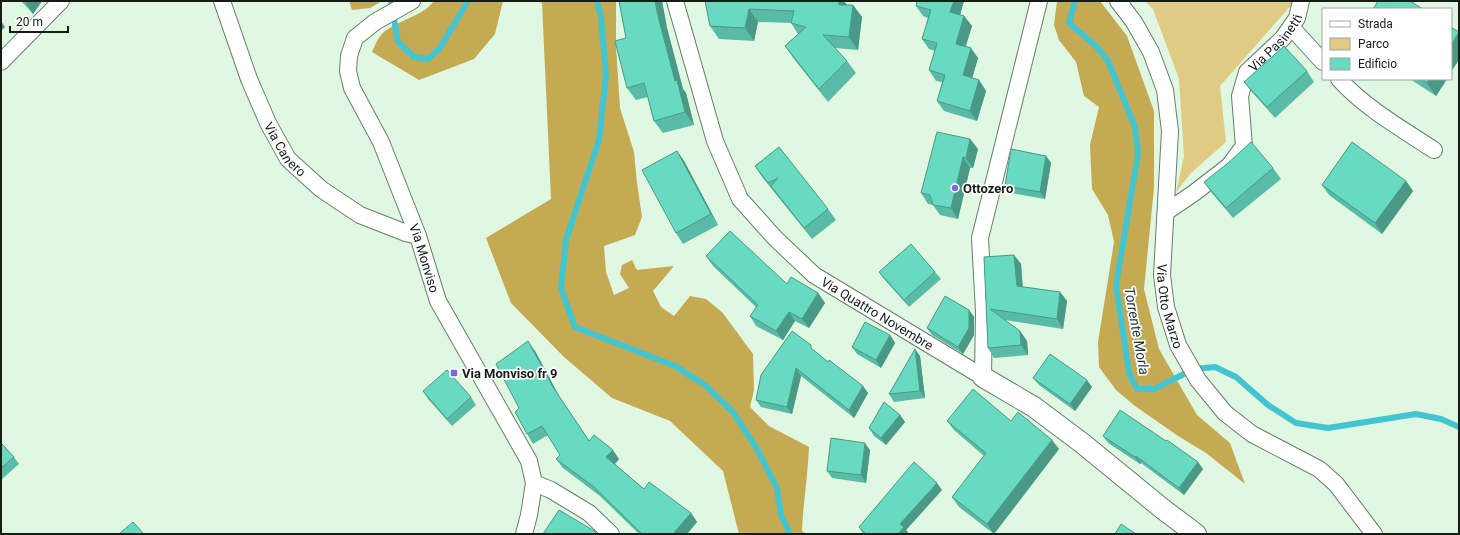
<svg xmlns="http://www.w3.org/2000/svg" width="1460" height="535" viewBox="0 0 1460 535" font-family="Roboto,sans-serif">
<style>
.green{fill:#e1cb84}
.forest{fill:#c4aa52}
.lines{fill:none;stroke-linecap:round;stroke-linejoin:round}
.stream{stroke:#42c5d1;stroke-width:6}
.minor-casing{stroke:#687d6a;stroke-width:18}
.tertiary-casing{stroke:#687d6a;stroke-width:22}
.minor{stroke:#fff;stroke-width:16}
.tertiary{stroke:#fff;stroke-width:20}
.wall{fill:#59bba5}
.shaded-wall{fill:#499986}
.building{fill:#68dac0;stroke:#499986}
.poi-dot{fill:#7a68e3;stroke:#fff;stroke-width:1.5}
.labels{text-anchor:middle;stroke-width:3.5;stroke-linejoin:round;paint-order:stroke}
.street-label{font-size:13px;fill:#141c15;stroke:#fff}
.poi-label{font-size:13px;font-weight:bold;fill:#141c15;stroke:#fff;text-anchor:start}
.water-label{font-size:14px;font-style:italic;fill:#203638;stroke:#fff}
</style>
<rect width="100%" height="100%" fill="#e0f8e2"/>
<polygon class="green" points="1145,1 1295,1 1220,86 1226,142 1191,173 1176,192 1184,156 1179,79 1153,9"/>
<g class="forest">
<polygon points="349,1 382,1 370,8 352,10"/>
<path d="M 434,1 L 503,1 L 495,34 L 474,59 L 419,80 L 372,52 C 374,47 377,40 381,35 C 395,20 421,18 434,1 Z"/>
<path d="M 537,1 L 616,1 L 616,46 L 620,108 L 634,152 L 637,183 L 642,217 L 635,235 L 604,246 L 606,272 L 614,295 L 629,288 L 620,274 L 622,265 L 632,260 L 637,270 L 674,266 L 653,291 L 661,307 L 674,316 L 690,296 L 706,299 L 722,312 L 753,354 L 754,390 L 750,407 L 769,426 L 809,447 C 808,475 803,503 802,531 L 807,534 L 739,534 L 723,471 L 670,421 L 612,398 L 564,357 L 511,303 L 486,238 L 551,199 L 542,3 Z"/>
<polygon points="1057,1 1100,1 1127,36 1154,111 1154,188 1144,289 1159,349 1197,415 1230,443 1245,484 1206,453 1178,436 1135,406 1116,390 1099,367 1098,342 1114,242 1108,215 1092,189 1090,145 1099,107 1084,96 1076,62 1059,40 1054,25"/>
</g>
<g class="lines">
<g class="stream">
<polyline points="391,1 398,42 414,57 428,59 440,48 468,1"/>
<polyline points="597,1 601,17 606,75 599,140 566,240 561,288 575,327 675,366 705,385 733,412 757,449 777,488 781,515 790,534"/>
<polyline points="1075,1 1069,23 1097,47 1108,61 1135,127 1138,154 1116,285 1129,373 1137,389 1154,389 1194,369 1215,367 1236,377 1268,405 1296,423 1328,428 1416,414 1441,419 1459,427"/>
</g>
<defs>
<g id="minor">
<path id="s1" d="M 222,1 L 249,79 L 268,123 L 288,159 L 321,189 L 360,215 L 406,233 L 418,236"/>
<path id="s2" d="M 412,1 L 375,22 L 355,38 L 349,56 L 348,71 L 352,88 L 381,142 L 418,236 L 438,301 L 529,461 L 534,483 L 529,515 L 524,534"/>
<path id="s3" d="M 675,1 L 715,141 L 740,199 L 775,238 L 814,275 L 983,377 L 984,312 L 980,238 L 1039,1"/>
<path id="s4" d="M 1118,1 L 1134,22 L 1151,52 L 1165,90 L 1170,131 L 1162,275 L 1166,307 L 1178,345 L 1198,380 L 1225,413 L 1252,434 L 1319,469 L 1336,484 L 1374,534"/>
<polyline points="1291,27 1323,62"/>
<polyline points="1,62 61,1"/>
<path d="M 1339,79 C 1365,108 1402,129 1434,150"/>
<path id="s5" d="M 1166,212 L 1194,193 L 1229,166 L 1244,146 L 1240,96 L 1247,72 L 1283,38 L 1297,18 L 1301,1"/>
<polyline points="534,483 551,490 589,513 611,534"/>
</g>
<polyline id="tertiary" points="983,377 1034,407 1082,443 1164,510 1196,534"/>
</defs>
<use href="#minor" class="minor-casing"/>
<use href="#tertiary" class="tertiary-casing"/>
<use href="#minor" class="minor"/>
<use href="#tertiary" class="tertiary"/>
</g>
<g class="wall">
<polygon points="21,1 42,1 33,14"/>
<polygon points="619,1 662,1 667,28 683,89 686,93 694,125 663,133 654,121 648,97 636,100 627,88 626,38"/>
<polygon points="705,1 844,1 847,5 853,5 862,17 858,50 835,48 847,61 856,73 828,102 794,59 785,46 798,34 791,23 758,22 754,41 719,39 710,26"/>
<polygon points="964,1 960,15 964,16 972,26 966,46 978,58 972,78 979,80 986,91 977,121 944,111 937,101 942,82 936,81 929,70 935,51 929,49 922,39 928,18 923,16 916,6"/>
<polygon points="1307,71 1314,82 1275,118 1252,92 1244,82"/>
<polygon points="1410,79 1447,79 1436,96"/>
<polygon points="970,139 978,149 973,168 970,168 958,219 940,215 933,205 928,204 921,193"/>
<polygon points="779,147 828,209 836,220 812,239 762,177 755,166"/>
<polygon points="677,151 684,161 718,225 683,244 676,233"/>
<polygon points="1046,156 1051,163 1045,199 1010,193 1005,186"/>
<polygon points="1228,163 1273,168 1281,179 1233,218 1211,192 1204,182"/>
<polygon points="1406,181 1413,191 1382,234 1329,195 1322,185"/>
<polygon points="1014,255 1021,264 1023,287 1060,292 1067,301 1063,329 1005,320 1020,331 1027,341 1028,355 994,358 988,348 984,257"/>
<polygon points="706,256 787,284 818,293 825,303 809,328 795,321 783,340 756,326 750,316 756,307 713,266"/>
<polygon points="879,272 935,272 941,279 909,307 884,279"/>
<polygon points="969,310 974,317 974,335 963,354 932,335 927,328"/>
<polygon points="890,335 895,343 881,368 857,354 852,347"/>
<polygon points="535,351 559,396 589,440 619,459 615,464 644,489 691,513 697,522 687,534 639,534 600,496 563,468 556,459 560,455 548,435 533,444 527,434 519,408"/>
<polygon points="815,351 828,362 863,386 868,393 854,418 801,376 792,414 761,407 756,400"/>
<polygon points="920,356 925,398 894,402 889,394"/>
<polygon points="1033,378 1092,387 1075,411 1039,385"/>
<polygon points="423,391 471,397 476,405 452,426 428,399"/>
<polygon points="900,415 905,422 886,445 874,436 869,428"/>
<polygon points="947,421 1059,449 994,534 959,507 952,497 984,456 954,430"/>
<polygon points="1103,436 1166,441 1203,469 1184,495 1141,463 1140,464 1108,443"/>
<polygon points="1,443 14,457 19,464 1,480"/>
<polygon points="870,450 866,483 832,478 827,471"/>
<polygon points="942,490 906,530 909,534 863,534 859,527"/>
</g>
<g class="shaded-wall">
<polygon points="27,1 42,1 33,14 26,3"/>
<polygon points="655,1 662,1 667,28 683,89 686,93 694,125 685,112 675,81 658,16"/>
<polygon points="839,1 844,1 848,7 839,5"/>
<polygon points="954,1 964,1 958,22 950,12"/>
<polygon points="853,5 862,17 858,50 849,37"/>
<polygon points="749,9 758,22 754,41 745,28"/>
<polygon points="964,16 972,26 963,54 956,44"/>
<polygon points="1,21 5,27 1,31"/>
<polygon points="1459,32 1459,60 1451,72 1451,45"/>
<polygon points="971,48 978,58 970,86 963,75"/>
<polygon points="1429,79 1447,79 1436,96 1427,83"/>
<polygon points="979,80 986,91 977,121 970,111"/>
<polygon points="970,139 978,149 973,168 966,158"/>
<polygon points="677,151 684,161 718,225 711,214"/>
<polygon points="1046,156 1051,163 1045,199 1040,192"/>
<polygon points="963,157 970,168 958,219 951,208"/>
<polygon points="1406,181 1413,191 1382,234 1375,223"/>
<polygon points="1014,255 1021,264 1023,296 1017,286"/>
<polygon points="1060,292 1067,301 1063,329 1057,319"/>
<polygon points="818,293 825,303 809,328 802,319"/>
<polygon points="969,310 974,317 974,335 963,354 958,347"/>
<polygon points="789,312 795,321 783,340 776,331"/>
<polygon points="1020,331 1027,341 1028,355 1021,345"/>
<polygon points="890,335 895,343 881,368 876,360"/>
<polygon points="528,341 535,351 559,396 553,387"/>
<polygon points="915,349 920,356 925,398 920,391"/>
<polygon points="796,368 801,376 792,414 787,407"/>
<polygon points="1087,380 1092,387 1075,411 1070,404"/>
<polygon points="863,386 868,393 854,418 849,410"/>
<polygon points="900,415 905,422 886,445 881,438"/>
<polygon points="1052,440 1059,449 994,534 987,524"/>
<polygon points="865,443 870,450 866,483 861,475"/>
<polygon points="613,450 619,459 613,466 606,457"/>
<polygon points="1136,456 1141,463 1140,464 1135,457"/>
<polygon points="1198,462 1203,469 1184,495 1179,488"/>
<polygon points="937,483 942,490 906,530 909,534 898,534 900,524"/>
<polygon points="691,513 697,522 687,534 673,534"/>
</g>
<g class="building">
<polygon points="619,1 655,1 658,16 675,81 677,80 685,112 654,121 644,83 627,88 615,41 626,38"/>
<polygon points="705,1 839,1 839,5 853,5 849,37 823,35 847,61 819,89 785,46 806,27 791,23 794,11 749,9 745,28 710,26"/>
<polygon points="917,1 954,1 950,12 964,16 956,44 971,48 963,75 979,80 970,111 937,101 945,75 929,70 937,43 922,39 931,10 916,6"/>
<polygon points="1378,1 1410,1 1423,9 1373,9"/>
<polygon points="1451,27 1459,32 1451,45"/>
<polygon points="1284,46 1307,71 1267,107 1244,82"/>
<polygon points="1421,79 1429,79 1427,83"/>
<polygon points="937,132 970,139 966,158 963,157 951,208 933,205 930,195 921,193"/>
<polygon points="1251,142 1273,168 1226,208 1204,182 1228,163"/>
<polygon points="1352,142 1406,181 1375,223 1322,185"/>
<polygon points="779,147 828,209 804,228 771,186 778,178 768,183 755,166"/>
<polygon points="1011,149 1046,156 1040,192 1005,186"/>
<polygon points="677,151 711,214 676,233 642,170"/>
<polygon points="730,231 787,284 791,277 818,293 802,319 789,312 776,331 750,316 758,305 706,256"/>
<polygon points="911,244 935,272 904,300 879,272"/>
<polygon points="1014,255 1017,286 1060,292 1057,319 990,309 1020,331 1021,345 988,348 984,257"/>
<polygon points="945,296 969,310 969,328 958,347 927,328"/>
<polygon points="865,322 890,335 876,360 852,347"/>
<polygon points="792,331 811,345 811,348 828,362 829,360 863,386 849,410 796,368 787,407 756,400 761,375"/>
<polygon points="528,341 553,387 589,441 594,435 613,450 606,457 644,489 649,482 691,513 673,534 642,534 594,487 556,459 560,455 542,426 527,434 515,412 519,408 496,364"/>
<polygon points="915,349 920,391 889,394"/>
<polygon points="1050,354 1087,380 1070,404 1033,378"/>
<polygon points="447,370 471,397 447,419 423,391"/>
<polygon points="973,389 1011,421 1018,412 1052,440 987,524 952,497 986,453 947,421"/>
<polygon points="884,402 900,415 881,438 869,428"/>
<polygon points="1120,410 1166,441 1167,440 1198,462 1179,488 1136,456 1135,457 1103,436"/>
<polygon points="831,438 865,443 861,475 827,471"/>
<polygon points="1,443 14,457 1,468"/>
<polygon points="914,462 937,483 900,524 904,527 898,534 866,534 859,527"/>
<polygon points="559,510 596,532 595,534 543,534"/>
<polygon points="133,522 144,534 119,534"/>
<polygon points="1121,524 1136,534 1115,534"/>
</g>
<g class="poi-dot">
<circle cx="955" cy="188" r="4"/>
<rect x="450" y="369" width="8" height="8" rx="2"/>
</g>
<g class="labels">
<g class="street-label">
<text dy="5" stroke="none"><textPath href="#s5" startOffset="219">Via Pasinetti</textPath></text>
<text dy="5" stroke="none"><textPath href="#s1" startOffset="162">Via Canero</textPath></text>
<text dy="5" stroke="none"><textPath href="#s2" startOffset="305">Via Monviso</textPath></text>
<text dy="5" stroke="none"><textPath href="#s4" startOffset="319">Via Otto Marzo</textPath></text>
<text dy="5" stroke="none"><textPath href="#s3" startOffset="389">Via Quattro Novembre</textPath></text>
</g>
<g class="poi-label">
<text x="963" y="193">Ottozero</text>
<text x="462" y="378">Via Monviso fr 9</text>
</g>
<g class="water-label">
<text transform="translate(1137 331) rotate(80)" y="5">Torrente Morla</text>
</g>
</g>
<rect width="1460" height="535" fill="none" stroke="#141c15" stroke-width="4"/>
<rect x="1322" y="8" width="130" height="72" fill="#ffffff" stroke="#a1a4a1"/>
<rect x="1330" y="21" width="20" height="6" fill="#ffffff" stroke="#a1a4a1"/>
<text x="1358" y="28" font-size="12" fill="#141c15">Strada</text>
<rect x="1330" y="38" width="20" height="12" fill="#e1cb84" stroke="#a1a4a1"/>
<text x="1358" y="48" font-size="12" fill="#141c15">Parco</text>
<rect x="1330" y="58" width="20" height="12" fill="#68dac0" stroke="#a1a4a1"/>
<text x="1358" y="68" font-size="12" fill="#141c15">Edificio</text>
<path d="M10 26v6h58v-6" fill="none" stroke="#141c15" stroke-width="2"/>
<text x="16" y="26" font-size="12" fill="#141c15" stroke="#ffffff" stroke-width="3" paint-order="stroke">20 m</text>
</svg>
